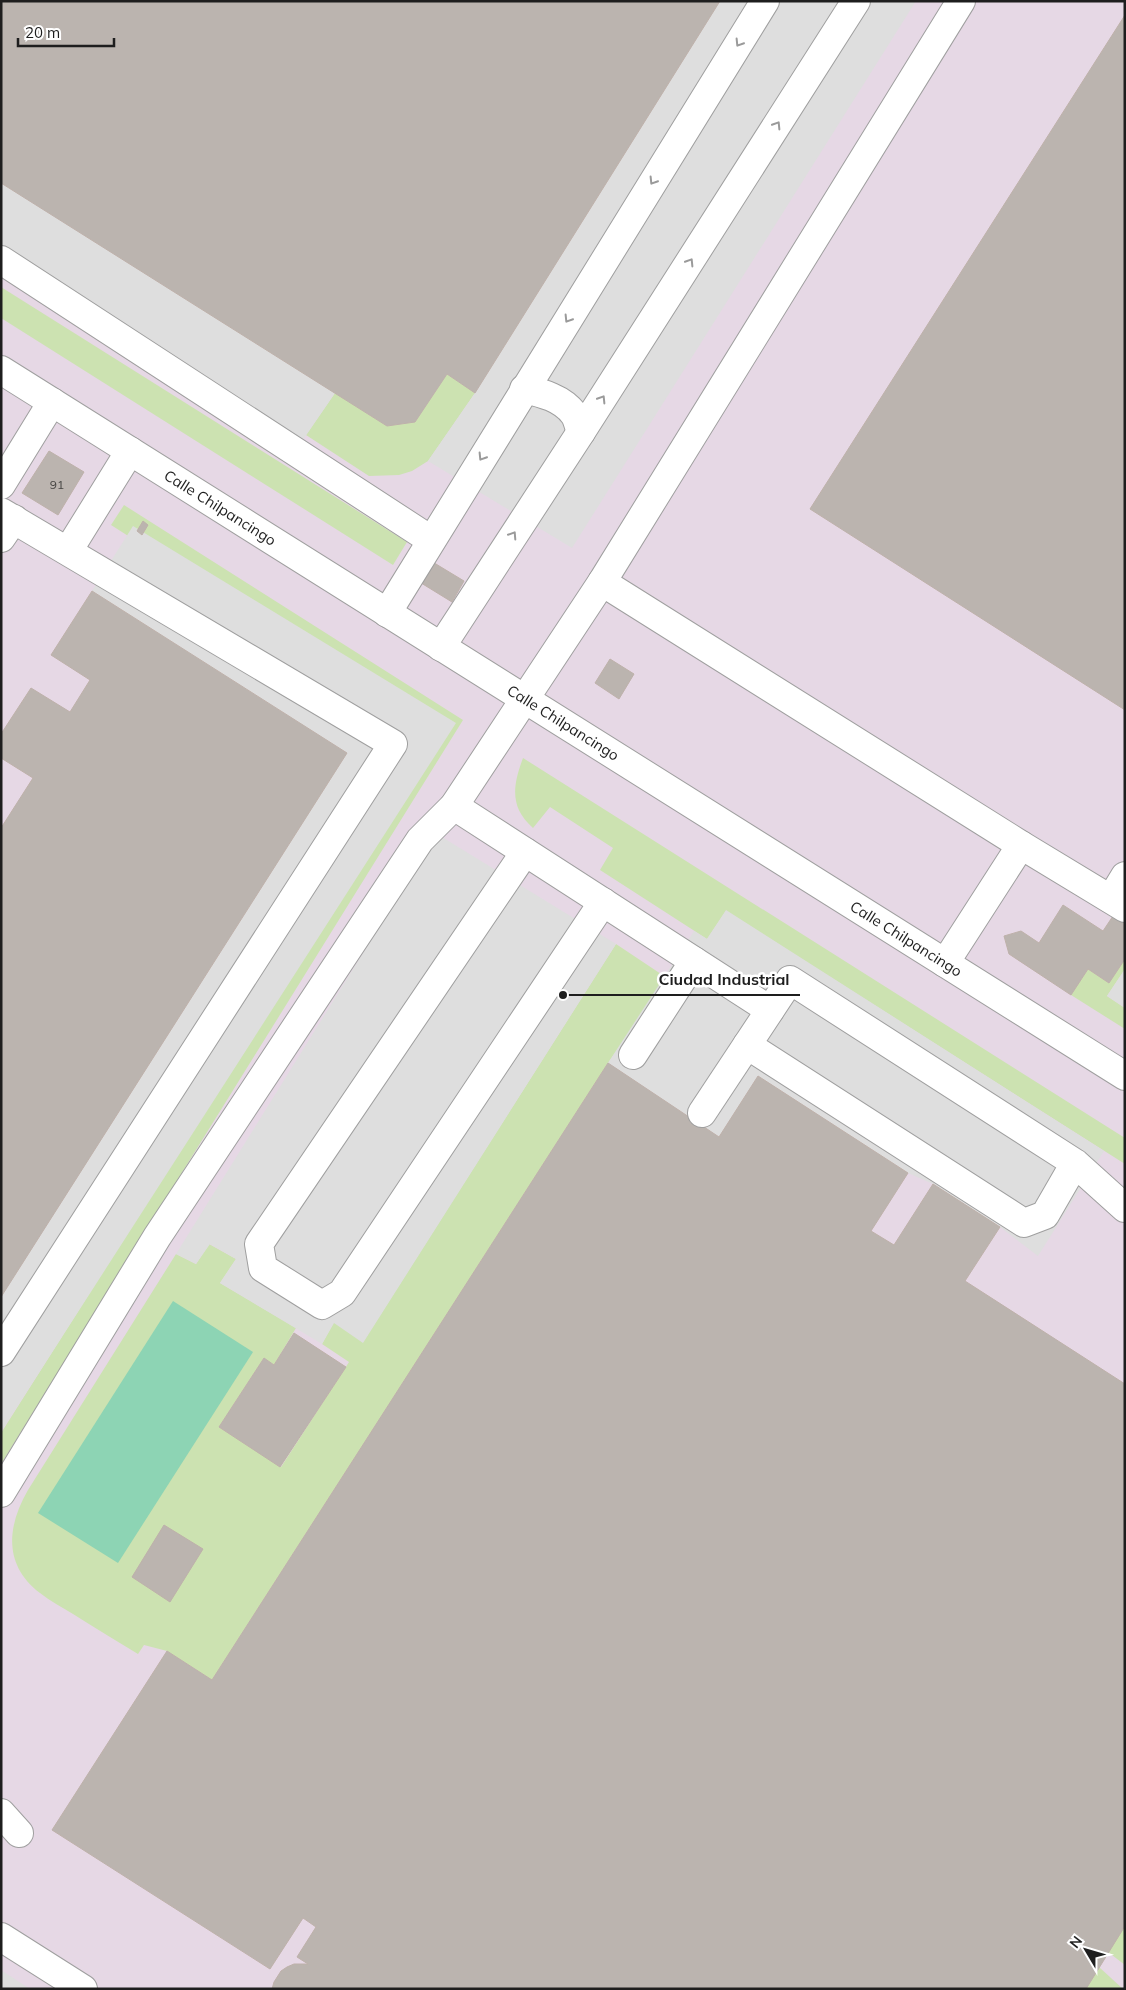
<svg xmlns="http://www.w3.org/2000/svg" width="1126" height="1990" viewBox="0 0 1126 1990" font-family="Mulish,sans-serif">
<style>
.industrial{fill:#e6d8e5}
.grass{fill:#cce2b1}
.pitch{fill:#8dd4b4}
.parking{fill:#dedede}
.building{fill:#bbb4af;stroke:#beb1aa}
.lines{fill:none;stroke-linecap:round;stroke-linejoin:round}
.minor-casing{stroke:#9f9f9f;stroke-width:30}
.minor{stroke:#fff;stroke-width:28}
.oneway{stroke:#9a9a9a}
.labels{text-anchor:middle;stroke-width:5;stroke-linejoin:round;paint-order:stroke}
.number-label{font-size:12px;fill:#454442}
.street-label{font-size:15px;fill:#1e1e1e;stroke:#fff}
.leader{fill:none;stroke:#1e1e1e;stroke-width:2}
.callout-dot{fill:#1e1e1e;stroke:#fff;stroke-width:2}
.callout-label{font-size:16px;text-anchor:middle;font-weight:bold;fill:#1e1e1e;stroke:#fff;stroke-width:5;stroke-linejoin:round;paint-order:stroke}
</style>
<rect width="100%" height="100%" fill="#eeebe6"/>
<rect class="industrial" x="1" y="1" width="1124" height="1988"/>
<g class="grass">
<polygon points="1,287 407,542 393,565 1,318"/>
<polygon points="447,374 475,393 428,461 412,471 399,475 369,476 306,435 335,393 387,426 415,422"/>
<polygon points="124,505 463,720 1,1464 1,1433 442,736 111,525"/>
<path d="M 523,758 L 1125,1138 L 1125,1164 L 726,911 L 707,939 L 600,870 L 613,848 L 550,807 L 533,828 C 509,807 513,785 523,758 Z"/>
<path d="M 616,944 L 667,978 L 608,1063 L 212,1680 L 167,1651 L 144,1645 L 138,1654 C 116,1641 94,1627 73,1614 C 62,1607 50,1601 40,1593 C 3,1565 7,1526 28,1490 L 176,1254 L 196,1264 L 209,1244 L 236,1259 L 220,1283 L 296,1328 L 274,1365 L 264,1358 L 219,1427 L 281,1467 L 349,1362 L 322,1344 L 334,1322 L 363,1342 Z"/>
<polygon points="1125,959 1125,969 1107,996 1125,1008 1125,1029 1071,995 1088,969 1109,983"/>
<polygon points="1125,1926 1125,1965 1108,1952"/>
<polygon points="1099,1967 1123,1989 1086,1989"/>
</g>
<polygon class="pitch" points="173,1301 253,1352 118,1563 38,1513"/>
<g class="parking">
<polygon points="720,1 916,1 572,548 428,461 475,393"/>
<polygon points="1,183 335,393 296,450 1,257"/>
<polygon points="133,526 456,723 1,1432 1,1297 347,753 92,591"/>
<polygon points="437,834 616,944 363,1343 334,1323 322,1344 220,1283 236,1259 210,1244 196,1264 176,1254"/>
<polygon points="726,910 1104,1151 1038,1256 1000,1227 933,1184 908,1173 758,1076 719,1137 608,1063 694,931 707,939"/>
<polygon points="1125,969 1125,1008 1107,996"/>
<polygon points="1,1970 30,1989 1,1989"/>
</g>
<g class="building">
<polygon points="1,1 720,1 475,393 447,374 415,422 387,426 1,183"/>
<polygon points="1125,15 1125,710 810,509"/>
<polygon points="49,451 84,472 58,515 22,493"/>
<polygon points="143,521 148,525 142,535 137,531"/>
<polygon points="426,558 464,581 452,602 413,578"/>
<polygon points="92,591 347,753 1,1297 1,828 33,778 1,758 1,734 31,688 70,712 90,680 51,655"/>
<polygon points="610,659 634,674 619,699 595,683"/>
<polygon points="1063,905 1103,931 1119,907 1125,911 1125,959 1109,983 1088,969 1071,995 1009,954 1004,936 1021,931 1039,943"/>
<polygon points="608,1063 719,1137 758,1076 908,1173 871,1231 894,1245 933,1184 1000,1227 965,1281 1125,1384 1125,1926 1086,1989 272,1989 274,1982 281,1971 287,1967 294,1964 308,1964 297,1957 316,1927 303,1918 270,1969 52,1830 167,1651 212,1680"/>
<polygon points="294,1333 346,1367 280,1467 219,1427 264,1358 274,1365"/>
<polygon points="164,1525 203,1549 170,1602 132,1577"/>
</g>
<g class="lines">
<defs>
<g id="minor">
<polyline points="1,260 431,540"/>
<polyline points="1,370 1125,1076"/>
<path d="M 524,389 C 542,393 562,398 574,414 C 577,418 579,427 581,432"/>
<polyline points="1,485 52,402"/>
<polyline points="1,512 393,744 1,1352"/>
<polyline points="1,538 14,519"/>
<polyline points="68,551 130,451"/>
<polyline points="602,582 1021,845"/>
<polyline points="387,613 765,1"/>
<polyline points="441,647 581,432 856,1"/>
<polyline points="454,806 770,1010"/>
<polyline points="525,852 259,1244 263,1268 322,1305 342,1293 603,902"/>
<polyline points="1111,899 1125,876"/>
<polyline points="945,963 1021,845 1125,908"/>
<polyline points="633,1055 694,961"/>
<polyline points="702,1113 747,1045"/>
<polyline points="1075,1163 1045,1215 1024,1223 747,1045 790,980 1075,1163 1125,1208"/>
<polyline points="1,1493 157,1237 420,840 454,806 602,582 961,1"/>
<polyline points="1,1813 19,1833"/>
<polyline points="1,1937 83,1989"/>
</g>
</defs>
<use href="#minor" class="minor-casing"/>
<use href="#minor" class="minor"/>
</g>
<defs><path id="oneway-chevron" d="M-2-3.5L2.5 0L-2 3.5" fill="none" stroke-width="1.6" stroke-linecap="round" stroke-linejoin="round" transform="scale(1.25)"/></defs>
<g class="oneway">
<use href="#oneway-chevron" transform="translate(739 43) rotate(122)"/>
<use href="#oneway-chevron" transform="translate(777 125) rotate(-58)"/>
<use href="#oneway-chevron" transform="translate(653 181) rotate(122)"/>
<use href="#oneway-chevron" transform="translate(690 262) rotate(-58)"/>
<use href="#oneway-chevron" transform="translate(568 319) rotate(122)"/>
<use href="#oneway-chevron" transform="translate(602 399) rotate(-58)"/>
<use href="#oneway-chevron" transform="translate(482 457) rotate(122)"/>
<use href="#oneway-chevron" transform="translate(513 535) rotate(-57)"/>
</g>
<g class="labels">
<g class="number-label">
<text x="57" y="489">91</text>
</g>
<g class="street-label">
<text transform="translate(220 508) rotate(32)" y="5">Calle Chilpancingo</text>
<text transform="translate(563 723) rotate(32)" y="5">Calle Chilpancingo</text>
<text transform="translate(906 939) rotate(32)" y="5">Calle Chilpancingo</text>
</g>
</g>
<path class="leader" d="M563 995L649 995H800"/>
<circle class="callout-dot" cx="563" cy="995" r="5"/>
<g class="callout-label">
<text x="724" y="985">Ciudad Industrial</text>
</g>
<rect width="1126" height="1990" fill="none" stroke="#1e1e1e" stroke-width="5"/>
<g transform="translate(1086 1950) rotate(308)" stroke="#ffffff" stroke-width="4" paint-order="stroke">
<path d="M0-4L9 19L0 12L-9 19Z" fill="#1e1e1e"/>
<text y="-8" font-size="14" font-weight="bold" text-anchor="middle" fill="#1e1e1e">N</text>
</g>
<path d="M18 38v8h96v-8" fill="none" stroke="#1e1e1e" stroke-width="2.5"/>
<text x="25" y="38" font-size="15" fill="#1e1e1e" stroke="#ffffff" stroke-width="4" paint-order="stroke">20 m</text>
</svg>
